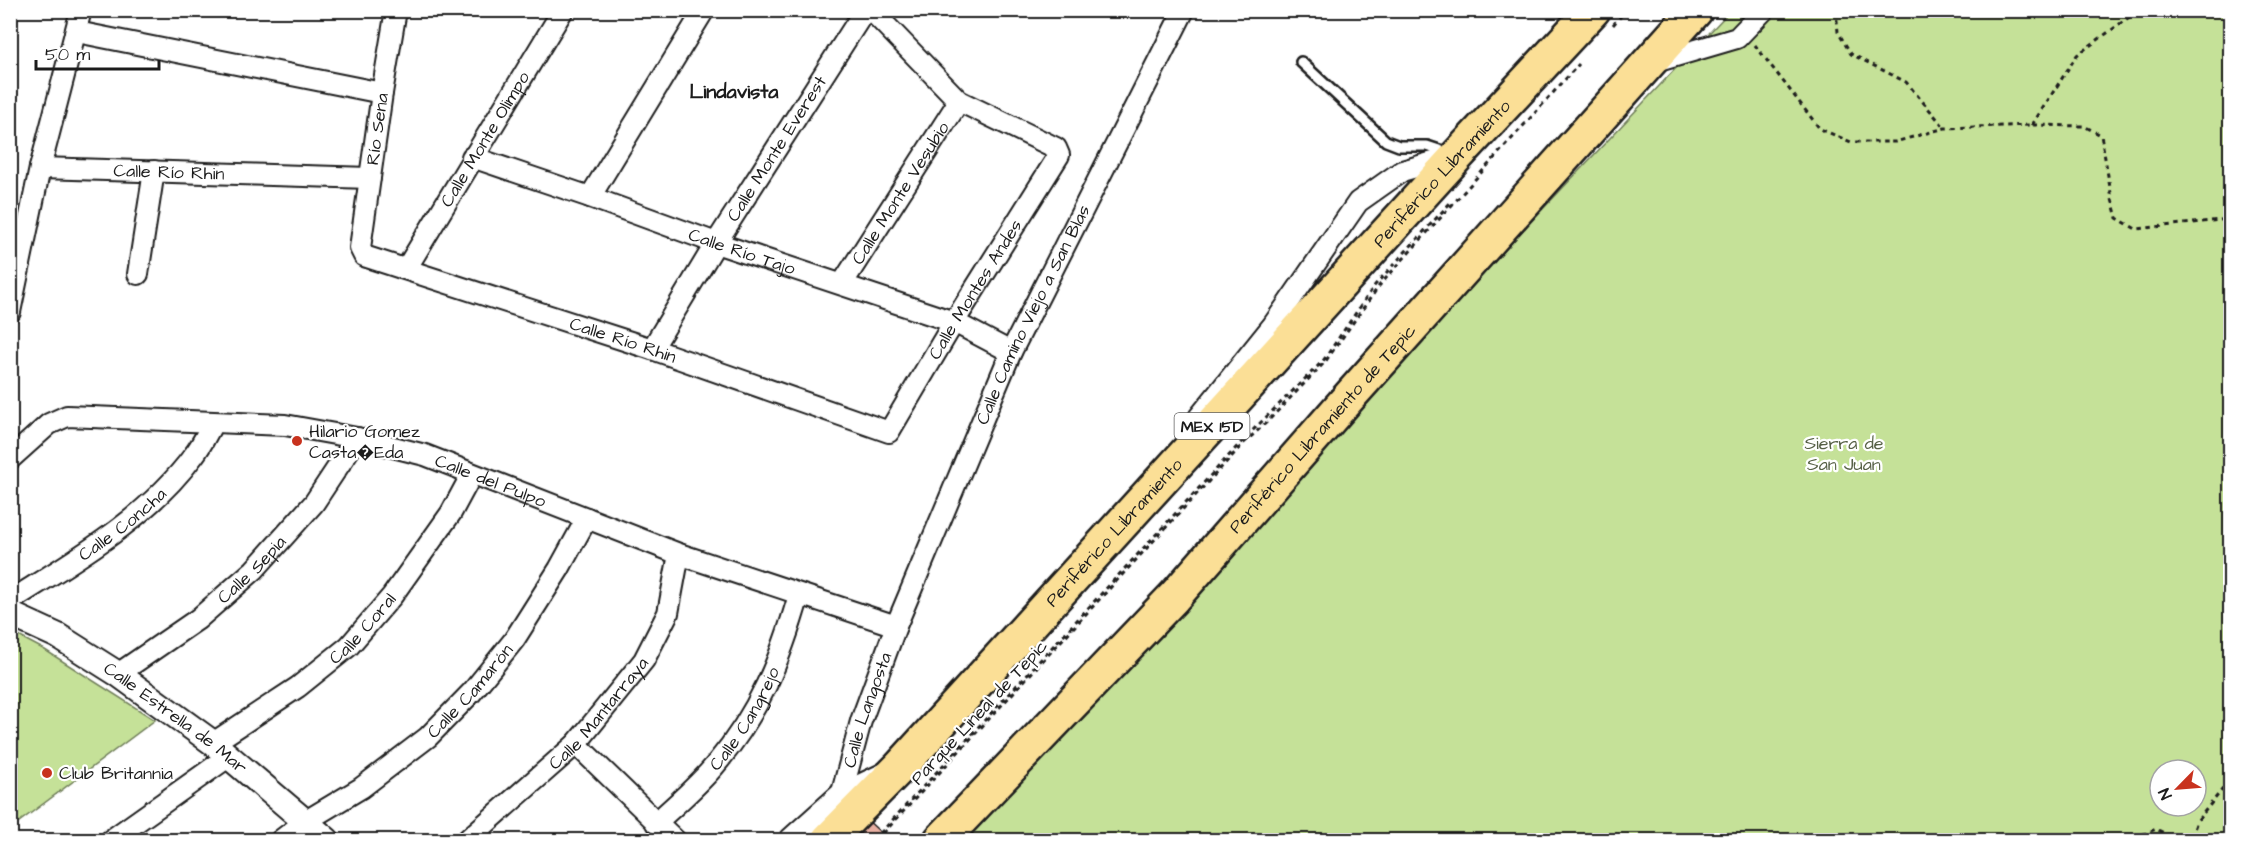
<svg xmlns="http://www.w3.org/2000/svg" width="2241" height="851" viewBox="0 0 2241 851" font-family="'Architects Daughter',sans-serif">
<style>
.green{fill:#c5e198;stroke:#707e5a;stroke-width:1.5;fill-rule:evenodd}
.building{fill:#e8afa2;stroke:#1c1c1c;stroke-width:1.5;filter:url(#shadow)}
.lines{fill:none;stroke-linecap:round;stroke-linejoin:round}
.service-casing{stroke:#1c1c1c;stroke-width:14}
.minor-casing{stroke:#1c1c1c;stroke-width:24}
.tertiary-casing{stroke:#1c1c1c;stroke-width:28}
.trunk-casing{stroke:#1c1c1c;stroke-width:38}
.path{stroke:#1c1c1c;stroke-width:3;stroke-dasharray:4.5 4.5;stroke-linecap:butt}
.service{stroke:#fff;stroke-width:9}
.minor{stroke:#fff;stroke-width:20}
.tertiary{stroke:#fff;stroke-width:24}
.trunk{stroke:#fbdf96;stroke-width:33}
.poi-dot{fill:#c8321e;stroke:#fff;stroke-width:2}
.labels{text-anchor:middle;stroke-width:4.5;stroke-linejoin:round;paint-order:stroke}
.shield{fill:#fff;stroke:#606060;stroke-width:1.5}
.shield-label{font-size:16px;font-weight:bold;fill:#1c1c1c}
.street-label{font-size:18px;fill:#1c1c1c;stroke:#fff}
.poi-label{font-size:18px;fill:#1c1c1c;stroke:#fff;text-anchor:start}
.park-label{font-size:18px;fill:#576147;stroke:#fff}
.neighbourhood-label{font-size:20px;font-weight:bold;fill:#1c1c1c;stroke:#fff}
</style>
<defs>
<filter id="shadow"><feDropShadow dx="3.5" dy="6" stdDeviation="0" flood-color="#0004"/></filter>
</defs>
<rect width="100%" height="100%" fill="#fff"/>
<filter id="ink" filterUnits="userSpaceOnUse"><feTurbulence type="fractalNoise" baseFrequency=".0167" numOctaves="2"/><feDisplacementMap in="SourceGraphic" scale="12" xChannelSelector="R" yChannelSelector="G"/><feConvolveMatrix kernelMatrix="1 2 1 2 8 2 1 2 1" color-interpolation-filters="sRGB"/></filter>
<g filter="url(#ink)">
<g class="green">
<path d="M 1730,11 L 2230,11 L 2230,840 L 943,840 L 1148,627 ZM 2160,770 L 2196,770 L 2196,806 L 2160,806 Z"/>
<polygon points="11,632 45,650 155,720 11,828"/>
</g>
<polygon class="building" points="866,819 889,840 846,840"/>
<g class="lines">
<defs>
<polyline id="service" points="1301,62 1386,141 1399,146 1427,146 1451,154"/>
<g id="minor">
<path id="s1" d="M 396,10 L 382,93 L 360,248 L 364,256 L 652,349 L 889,432 L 954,322 L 1059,155 L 1056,148 L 959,101 L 871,10"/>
<polyline points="77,32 382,93"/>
<polyline points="1652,63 1737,38 1764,10"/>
<path id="s2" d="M 472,157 L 590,197 L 716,243 L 954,322 L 1011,352"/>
<path id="s3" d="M 40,168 L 370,178"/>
<polyline points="590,197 704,10"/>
<path id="s4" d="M 406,269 L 563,10"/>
<polyline points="138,274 154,171"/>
<path id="s5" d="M 842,284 L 959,101"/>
<polyline points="10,312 40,168 81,10"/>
<path id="s6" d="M 652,349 L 716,243 L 865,10"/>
<polyline points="1199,417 1273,325 1358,202 1402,171 1454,156"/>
<path id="s7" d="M 10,459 L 49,424 L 67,416 L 285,425 L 357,438 L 425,455 L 679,554 L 896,626"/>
<path id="s8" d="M 10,601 C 76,559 147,519 194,455 C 202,445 207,433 213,423"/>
<path id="s9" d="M 118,674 L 198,619 L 254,570 L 314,503 L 357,438"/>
<path id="s10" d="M 213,743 L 298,687 L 349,646 L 392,596 L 451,513 L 472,474"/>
<polyline points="576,744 675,840"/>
<path id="s11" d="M 841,796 L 861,721 L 896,626 L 1011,352 L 1184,10"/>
<path id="s12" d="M 656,823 C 676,804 699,785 716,764 C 759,713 781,658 799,595"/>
<polyline points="111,840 228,757"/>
<path id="s13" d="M 281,840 L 306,821 L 361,788 L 428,737 L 472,692 L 514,640 L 559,569 L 587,518"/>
<path id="s14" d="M 467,840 L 576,744 L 644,660 L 668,613 L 679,554"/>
</g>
<g id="tertiary">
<path id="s15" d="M 10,614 L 58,636 L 118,674 L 213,743 L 327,840"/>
<polyline points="792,840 841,796 885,775"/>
</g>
<g id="trunk">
<path id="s16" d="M 828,840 L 900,767 L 1457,156 L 1593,10"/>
<path id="s17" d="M 941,840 L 1174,597 L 1350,396 L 1696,10"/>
</g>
</defs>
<use href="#service" class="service-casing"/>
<use href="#minor" class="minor-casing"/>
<use href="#tertiary" class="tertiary-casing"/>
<use href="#trunk" class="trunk-casing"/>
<g class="path">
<polyline points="1836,10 1838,32 1851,54 1906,82 1945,128"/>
<polyline points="1613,25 1626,10"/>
<polyline points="1755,45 1820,129 1851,142 1895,142 1945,128 2032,125 2084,126 2101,135 2112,199 2117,218 2136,229 2230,219"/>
<polyline points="2032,125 2077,55 2139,10"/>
<polyline points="874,840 1247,436 1323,361 1375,285 1451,202"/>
<polyline points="877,840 1244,443 1267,422 1325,362 1379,286 1579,64"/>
<polyline points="2135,840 2139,836 2156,829 2176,839 2191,838 2197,821 2230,780"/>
</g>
<use href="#service" class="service"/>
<use href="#minor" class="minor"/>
<use href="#tertiary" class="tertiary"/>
<use href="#trunk" class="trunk"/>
</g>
</g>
<g class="poi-dot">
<circle cx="297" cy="441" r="6"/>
<circle cx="47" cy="773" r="6"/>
</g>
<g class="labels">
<rect class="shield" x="1174.5" y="413" width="75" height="26" rx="4.5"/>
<g class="shield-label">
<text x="1212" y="432">MEX 15D</text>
</g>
<g class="street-label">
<text transform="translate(377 129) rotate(-82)" y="6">Río Sena</text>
<text dy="6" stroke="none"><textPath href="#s4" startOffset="152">Calle Monte Olimpo</textPath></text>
<text dy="6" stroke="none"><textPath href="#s6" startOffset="236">Calle Monte Everest</textPath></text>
<text dy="6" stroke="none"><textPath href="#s3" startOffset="129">Calle Río Rhin</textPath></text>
<text dy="6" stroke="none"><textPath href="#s16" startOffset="906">Periférico Libramiento</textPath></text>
<text dy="6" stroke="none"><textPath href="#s5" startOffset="108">Calle Monte Vesubio</textPath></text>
<text dy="6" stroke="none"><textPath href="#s2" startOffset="286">Calle Río Tajo</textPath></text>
<text dy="6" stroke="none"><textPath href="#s1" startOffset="970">Calle Montes Andes</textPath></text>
<text dy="6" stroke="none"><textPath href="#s11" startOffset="519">Calle Camino Viejo a San Blas</textPath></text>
<text dy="6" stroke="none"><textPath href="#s1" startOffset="522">Calle Río Rhin</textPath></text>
<text dy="6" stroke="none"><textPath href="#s17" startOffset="561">Periférico Libramiento de Tepic</textPath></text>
<text dy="6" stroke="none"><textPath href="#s7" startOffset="504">Calle del Pulpo</textPath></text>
<text dy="6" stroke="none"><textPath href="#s8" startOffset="136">Calle Concha</textPath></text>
<text dy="6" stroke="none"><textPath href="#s16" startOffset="420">Periférico Libramiento</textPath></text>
<text dy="6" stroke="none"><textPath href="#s9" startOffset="170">Calle Sepia</textPath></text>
<text dy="6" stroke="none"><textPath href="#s10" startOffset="189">Calle Coral</textPath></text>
<text dy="6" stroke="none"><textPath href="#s13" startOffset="242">Calle Camarón</textPath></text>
<text dy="6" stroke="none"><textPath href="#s11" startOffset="90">Calle Langosta</textPath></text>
<text dy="6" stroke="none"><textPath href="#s14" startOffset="183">Calle Mantarraya</textPath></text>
<text transform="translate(979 712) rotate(-47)" y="6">Parque Lineal de Tepic</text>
<text dy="6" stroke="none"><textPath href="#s12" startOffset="138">Calle Cangrejo</textPath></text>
<text dy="6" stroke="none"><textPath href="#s15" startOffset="196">Calle Estrella de Mar</textPath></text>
</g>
<g class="poi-label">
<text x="309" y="437">Hilario Gomez<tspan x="309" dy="21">Casta�Eda</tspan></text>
<text x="59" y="779">Club Britannia</text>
</g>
<g class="park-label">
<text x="1844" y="449">Sierra de<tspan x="1844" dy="21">San Juan</tspan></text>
</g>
<g class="neighbourhood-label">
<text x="734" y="98">Lindavista</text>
</g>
</g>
<rect width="2241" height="851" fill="none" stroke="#fff" stroke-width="36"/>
<rect x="18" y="18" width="2205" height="815" fill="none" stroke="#1c1c1c" stroke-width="2" filter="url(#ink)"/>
<g transform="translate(2178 788) rotate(245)"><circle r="28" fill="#ffffff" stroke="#a4a4a4" stroke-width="1.5"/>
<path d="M0-4.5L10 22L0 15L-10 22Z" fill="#c8321e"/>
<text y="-9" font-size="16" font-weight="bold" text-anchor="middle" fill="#1c1c1c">N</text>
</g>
<path d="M36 60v9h123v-9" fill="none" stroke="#1c1c1c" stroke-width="3"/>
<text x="45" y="60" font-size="18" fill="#1c1c1c" stroke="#ffffff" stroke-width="4.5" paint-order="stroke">50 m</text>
</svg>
